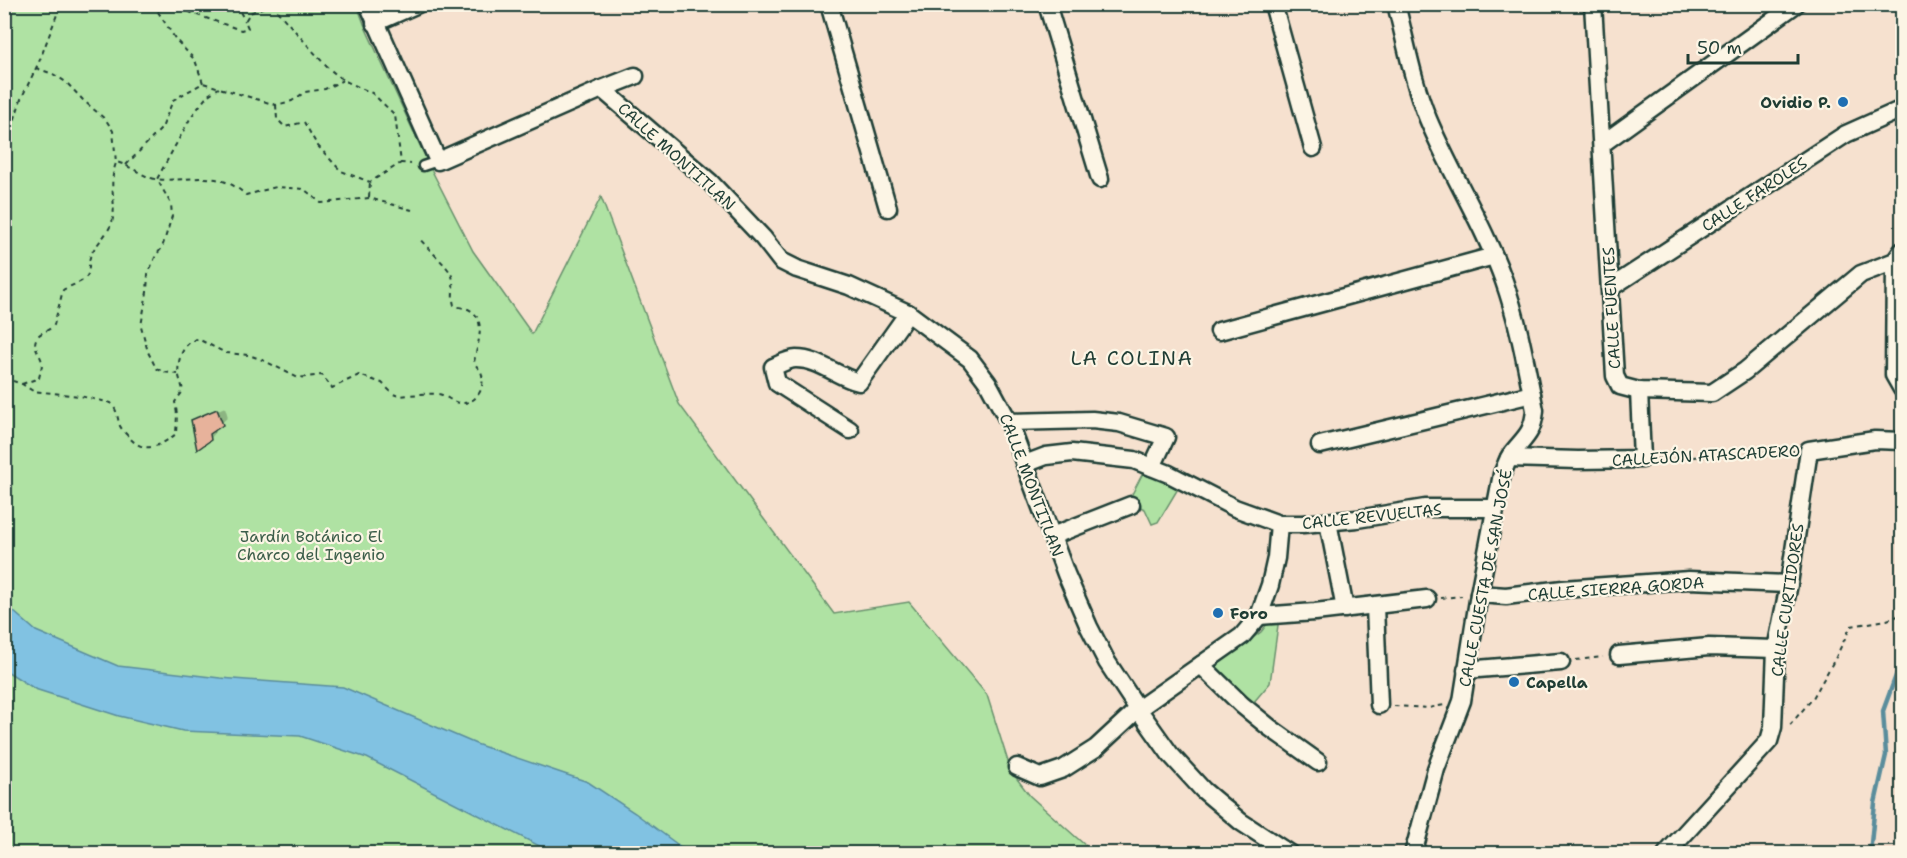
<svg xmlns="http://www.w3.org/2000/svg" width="1907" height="858" viewBox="0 0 1907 858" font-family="'Shantell Sans',sans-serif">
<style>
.green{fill:#afe2a3;stroke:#67906c;stroke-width:1.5}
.water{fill:#81c2e2;stroke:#5a8d9c;stroke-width:1.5}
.shadow{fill:#0003}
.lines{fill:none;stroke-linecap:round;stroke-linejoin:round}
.stream{stroke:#5a8d9c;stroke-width:4.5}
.building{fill:#e7b29b;stroke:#1f3d34;stroke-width:1.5}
.lane-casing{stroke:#1f3d34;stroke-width:13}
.street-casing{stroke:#1f3d34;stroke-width:21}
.path{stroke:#1f3d34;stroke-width:2;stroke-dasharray:4.5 4.5;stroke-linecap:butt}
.lane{stroke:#fcf5e5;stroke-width:8}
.street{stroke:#fcf5e5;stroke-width:16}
.poi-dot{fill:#1f6fb2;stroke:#fcf5e5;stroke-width:2}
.labels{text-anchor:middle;stroke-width:4.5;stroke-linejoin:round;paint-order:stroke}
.poi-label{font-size:16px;font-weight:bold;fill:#1f3d34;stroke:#fcf5e5;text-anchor:start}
.street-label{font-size:16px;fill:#1f3d34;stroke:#fcf5e5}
.park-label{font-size:16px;fill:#3c5e4a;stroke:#fcf5e5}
.quarter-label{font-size:20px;letter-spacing:1.5px;fill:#1f3d34;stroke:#fcf5e5}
</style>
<rect width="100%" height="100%" fill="#f6e1cf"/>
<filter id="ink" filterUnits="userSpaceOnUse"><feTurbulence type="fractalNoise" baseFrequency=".0167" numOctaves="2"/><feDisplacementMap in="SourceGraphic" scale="12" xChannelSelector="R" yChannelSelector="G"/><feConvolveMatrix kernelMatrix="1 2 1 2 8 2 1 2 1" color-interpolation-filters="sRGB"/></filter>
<g filter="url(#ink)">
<g class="green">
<polygon points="5,4 357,5 366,29 429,165 473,251 532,334 601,197 679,404 834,614 909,602 987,695 1011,771 1030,796 1086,846 1086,854 5,854"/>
<polygon points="1145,469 1179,487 1158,522 1152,524 1145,509 1128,502"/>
<polygon points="1279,618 1270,683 1253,703 1212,667 1261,632 1271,619"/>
</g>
<polygon class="water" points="5,604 36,631 118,666 220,678 343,687 476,744 588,782 635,813 689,853 553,853 367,758 300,736 183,731 119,716 35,689 5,670"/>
<polygon class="shadow" points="225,407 228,417 216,428 216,432 210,439 193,421 197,416 197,419"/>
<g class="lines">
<polyline class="stream" points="1870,854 1875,803 1886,755 1883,711 1901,662 1902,650"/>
</g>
<polygon class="building" points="217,409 223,425 210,434 211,440 197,450 191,420"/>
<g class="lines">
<defs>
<polyline id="lane" points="423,166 438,161"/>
<g id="street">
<polyline points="368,4 438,161 602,89 635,76"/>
<polyline points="829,4 888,208"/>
<polyline points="1047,4 1100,179"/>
<polyline points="1273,4 1313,148"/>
<path d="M 1396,4 C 1406,43 1413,83 1428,119 C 1451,174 1484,225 1504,281 C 1519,323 1526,366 1535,410 C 1533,435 1523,438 1510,456 C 1507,461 1505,468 1502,474 L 1479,594 L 1462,701 L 1436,769 L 1413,854"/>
<polyline points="1593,4 1615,376 1620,386 1639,391 1712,393 1745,371 1861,274 1895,261 1902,251"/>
<polyline points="375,23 418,4"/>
<polyline points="602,89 710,182 763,238 781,261 797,269 849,286 908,313 970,359 988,383 1009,422 1066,574 1089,627 1107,662 1138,709 1170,754 1203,790 1241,822 1290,854"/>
<polyline points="1602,144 1796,4"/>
<polyline points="1895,261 1894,375 1902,389"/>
<polyline points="1610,288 1846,134 1902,109"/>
<polyline points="1219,331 1494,256"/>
<polyline points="1009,422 1092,420 1119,423 1166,437 1152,467"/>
<path d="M 850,430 L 777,383 L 773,367 C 780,364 789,359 796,359 C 820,359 837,377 859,382 L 908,313"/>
<polyline points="1320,445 1532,394"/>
<polyline points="1509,458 1578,460 1642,459 1639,391"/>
<polyline points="1025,464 1046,456 1072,453 1134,460 1169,474 1235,508 1279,524 1303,524 1357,519 1425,508 1495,508"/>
<polyline points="1328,522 1345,609"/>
<polyline points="1052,536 1131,505"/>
<polyline points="1479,594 1506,596 1563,589 1689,580 1789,584"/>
<polyline points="1375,606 1379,705"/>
<polyline points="1259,616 1315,612 1427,599"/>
<polyline points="1619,655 1709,647 1776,649"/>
<polyline points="1201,665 1242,705 1269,727 1318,762"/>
<polyline points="1466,670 1561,662"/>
<polyline points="1017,767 1040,777 1063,769 1096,748 1138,709 1242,636 1259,616 1270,585 1276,558 1279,524"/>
<polyline points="1666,854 1769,741 1773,727 1776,649 1789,584 1809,450 1875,440 1902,441"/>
</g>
</defs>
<use href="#lane" class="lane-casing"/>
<use href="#street" class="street-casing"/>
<g class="path">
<polyline points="153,4 176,40 195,60 203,83"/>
<polyline points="172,4 194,14 241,30 248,28 245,21 250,13 271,4"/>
<polyline points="236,4 245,21"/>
<polyline points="271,4 327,67 343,80 372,93 395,115 401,163 411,164"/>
<path d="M 36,68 L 53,74 L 66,82 L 83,100 L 106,120 L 113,131 L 116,162 C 130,165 143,177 155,179 C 192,183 215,167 246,195 L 276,187 L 304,189 L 321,203 L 369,198 L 412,210"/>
<polyline points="276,105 277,119 285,127 304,122 317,145 341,171 370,182 401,163"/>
<polyline points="4,154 21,99 39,62 61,4"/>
<polyline points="126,165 162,128 173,100 203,83 276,105 292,101 305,92 325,89 343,80"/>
<polyline points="369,197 370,182"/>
<polyline points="178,374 163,372 156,368 148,352 141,326 147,292 148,274 156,255 162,248 172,216 171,204 157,179 191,117 208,95 219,88"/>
<path d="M 4,378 L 22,384 L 33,391 L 80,396 L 111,403 C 118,411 117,418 120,426 C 122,430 126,434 129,437 C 144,455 160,446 176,434 L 177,414 L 175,402 L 183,391 C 182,385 180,381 179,376 C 176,362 183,341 198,339 L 226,353 L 249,355 L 265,361 L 298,378 L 322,375 L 332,388 L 359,375 L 382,383 L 393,394 L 399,396 C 411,395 424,393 437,394 C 445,394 451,402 459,403 C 475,405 485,390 482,375 C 481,370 477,367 474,363 C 476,347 489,319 468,309 C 463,307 459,308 454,305 C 451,295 455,285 452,276 C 449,267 426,247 419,238"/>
<path d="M 22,384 L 39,378 C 40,373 42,368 42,363 C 41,353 30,346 38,336 C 43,331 49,331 54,325 L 63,290 C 69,286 82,283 87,276 C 90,272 88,261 91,254 C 97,243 111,231 113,218 C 116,197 108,186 116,163"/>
<polyline points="1656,459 1794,451"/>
<polyline points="1441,598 1462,596"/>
<polyline points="1576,660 1603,657"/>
<polyline points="1394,706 1428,708 1445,705"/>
<polyline points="1790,725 1813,698 1836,657 1851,626 1887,620 1898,616 1902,602"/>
</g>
<use href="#lane" class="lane"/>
<use href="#street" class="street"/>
</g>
</g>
<g class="poi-dot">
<circle cx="1843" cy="102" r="6"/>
<circle cx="1218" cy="613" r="6"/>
<circle cx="1514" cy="682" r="6"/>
</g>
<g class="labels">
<g class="poi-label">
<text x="1831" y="108" text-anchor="end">Ovidio P.</text>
<text x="1230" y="619">Foro</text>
<text x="1526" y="688">Capella</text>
</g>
<g class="street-label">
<text transform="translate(677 156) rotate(42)" y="6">CALLE MONTITLAN</text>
<text transform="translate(1754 194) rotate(-33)" y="6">CALLE FAROLES</text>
<text transform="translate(1611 308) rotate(-93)" y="6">CALLE FUENTES</text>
<text transform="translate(1706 455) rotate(-3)" y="6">CALLEJÓN ATASCADERO</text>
<text transform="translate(1032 485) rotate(69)" y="6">CALLE MONTITLAN</text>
<text transform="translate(1372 516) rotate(-6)" y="6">CALLE REVUELTAS</text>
<text transform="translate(1485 578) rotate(-79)" y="6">CALLE CUESTA DE SAN JOSÉ</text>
<text transform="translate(1616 588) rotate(-4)" y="6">CALLE SIERRA GORDA</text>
<text transform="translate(1787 600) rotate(-82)" y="6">CALLE CURTIDORES</text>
</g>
<g class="park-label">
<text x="311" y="542">Jardín Botánico El<tspan x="311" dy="18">Charco del Ingenio</tspan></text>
</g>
<g class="quarter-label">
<text x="1132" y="365">LA COLINA</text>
</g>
</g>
<rect width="1907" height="858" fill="none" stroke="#fcf5e5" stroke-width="24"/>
<rect x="12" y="12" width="1883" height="834" fill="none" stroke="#1f3d34" stroke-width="2" filter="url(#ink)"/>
<path d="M1688 54v9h110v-9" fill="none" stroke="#1f3d34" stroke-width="3"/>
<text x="1697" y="54" font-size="18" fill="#1f3d34" stroke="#fcf5e5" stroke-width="4.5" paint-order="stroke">50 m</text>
</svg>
